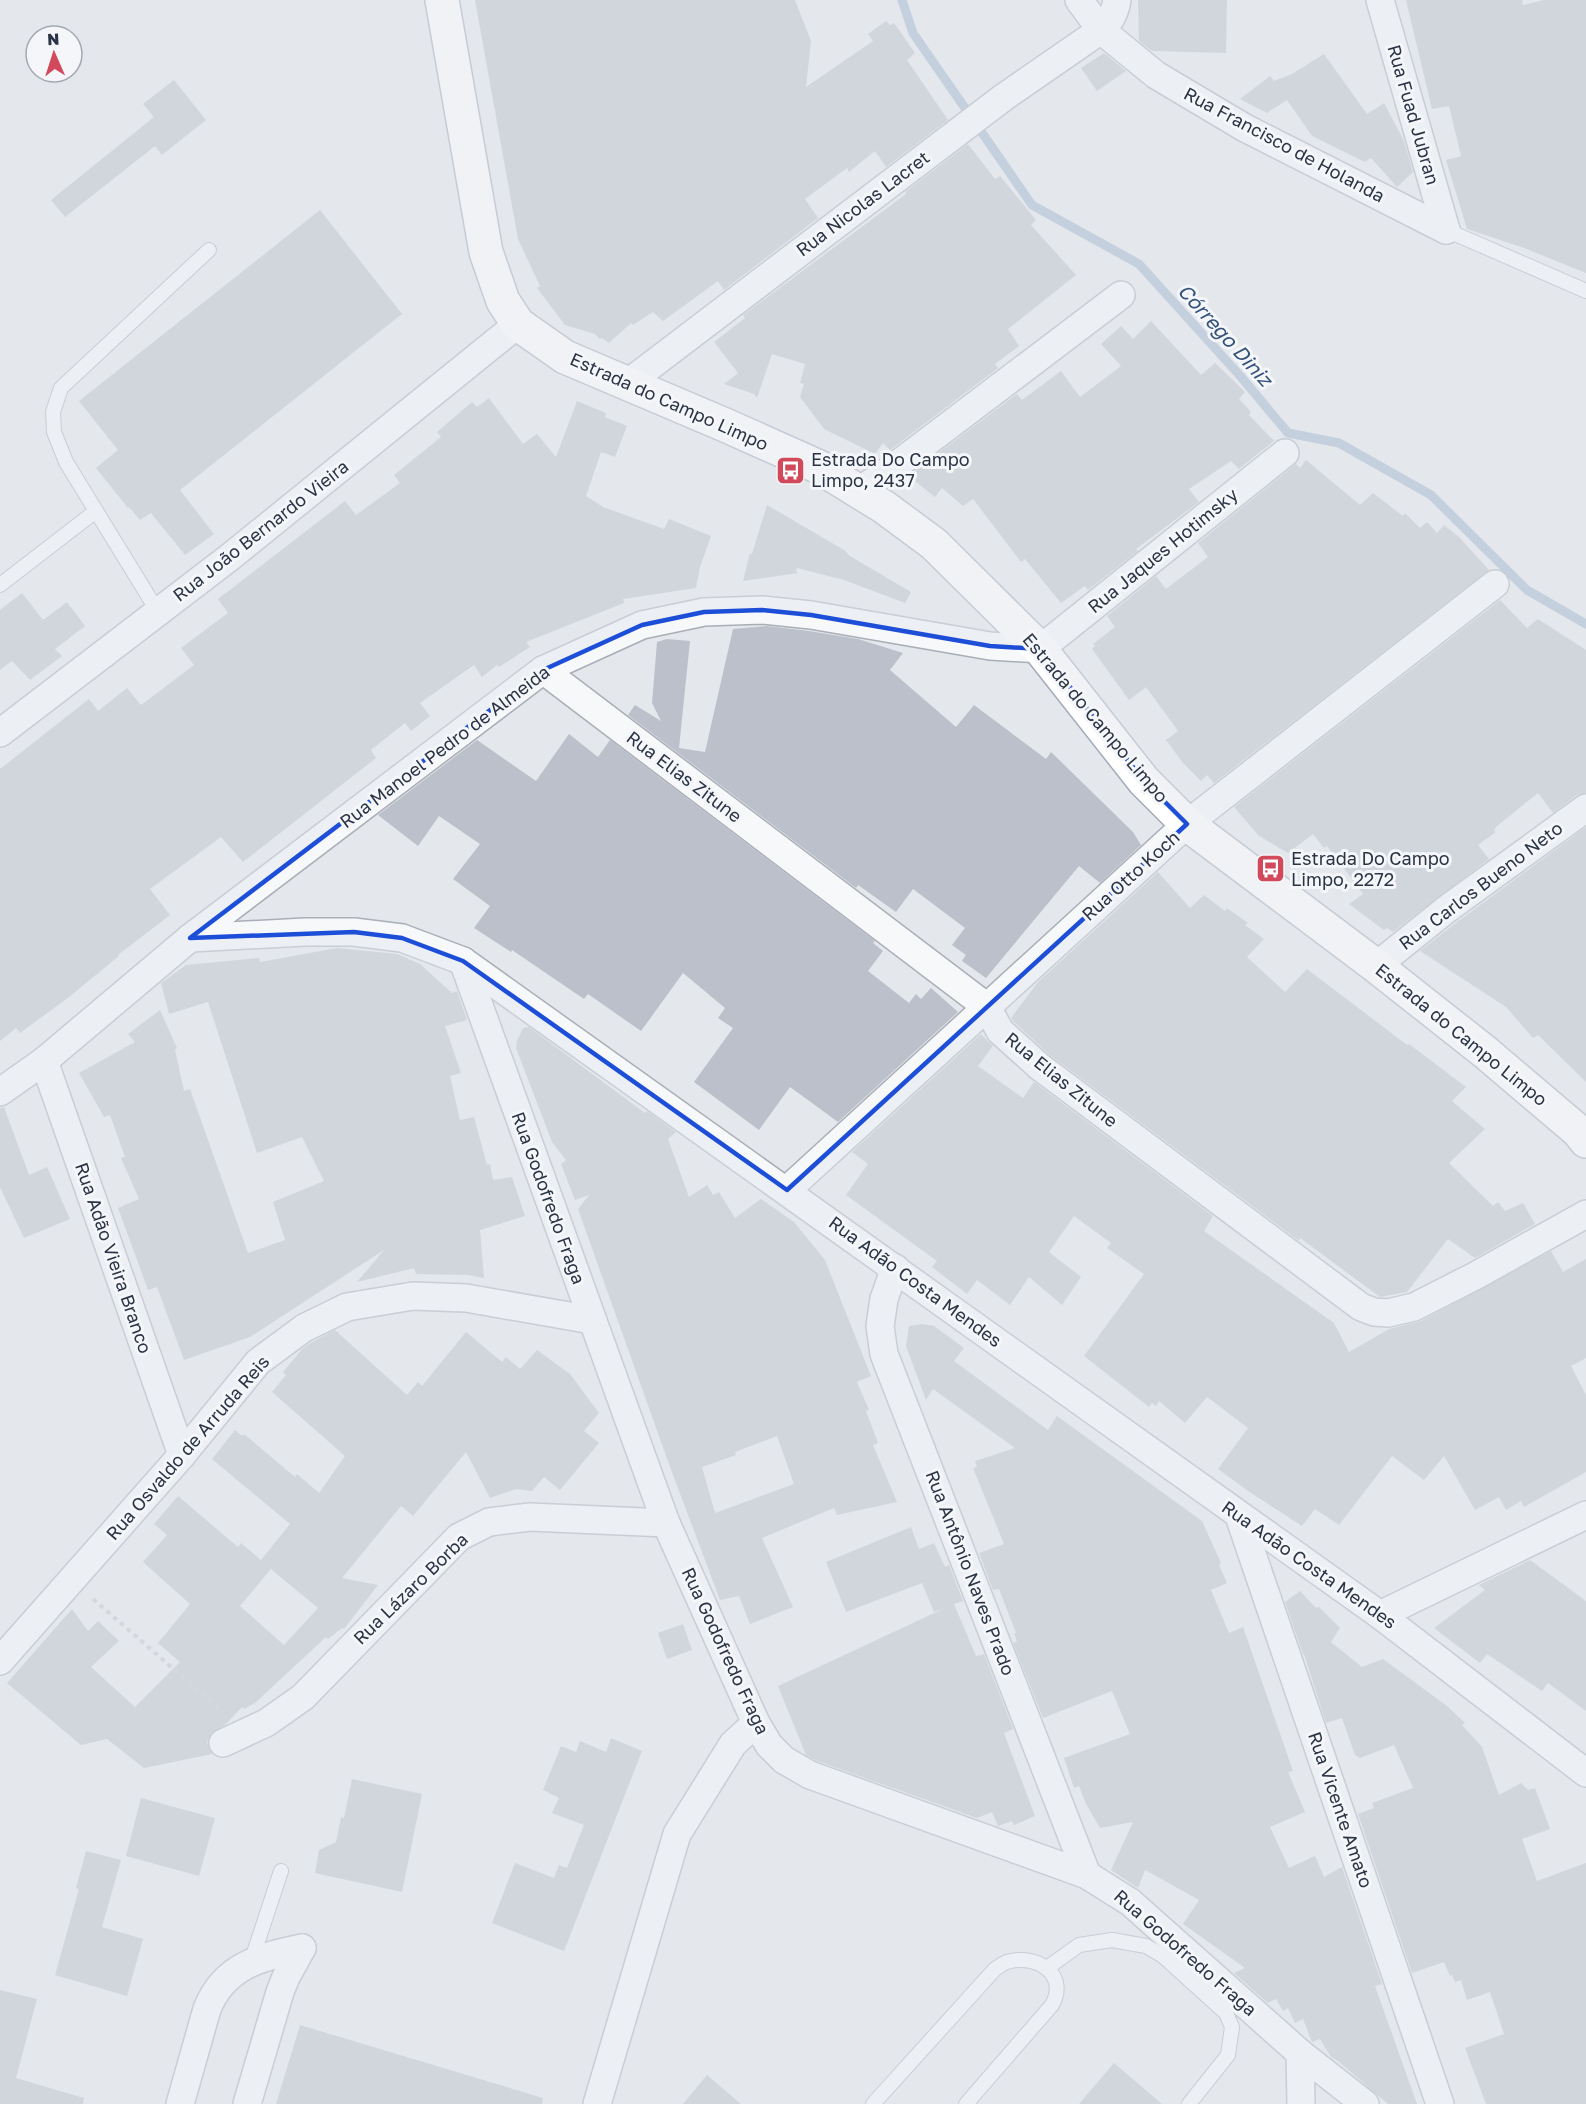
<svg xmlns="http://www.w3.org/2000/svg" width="1586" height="2104" viewBox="0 0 1586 2104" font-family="'Golos Text',sans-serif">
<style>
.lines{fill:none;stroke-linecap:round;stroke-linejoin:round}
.stream{stroke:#9fb4cc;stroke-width:9}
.building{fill:#bbc0ca;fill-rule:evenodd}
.lane-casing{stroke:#a9aeb7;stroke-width:16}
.street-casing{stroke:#a9aeb7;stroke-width:30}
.primary-casing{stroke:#a3abb8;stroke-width:36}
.path{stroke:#c2c5cb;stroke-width:4;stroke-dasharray:4.5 4.5;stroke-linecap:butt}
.lane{stroke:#f7f8fa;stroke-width:14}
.street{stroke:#f7f8fa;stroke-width:27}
.primary{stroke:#fff;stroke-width:33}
.marked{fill:none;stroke:#1d4ed8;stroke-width:4.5;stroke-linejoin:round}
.labels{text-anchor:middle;stroke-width:6;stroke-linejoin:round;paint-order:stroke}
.street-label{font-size:18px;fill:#2b3445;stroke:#f4f6f9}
.poi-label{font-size:18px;fill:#2b3445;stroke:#f4f6f9;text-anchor:start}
.water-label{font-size:20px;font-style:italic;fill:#34527a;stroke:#f4f6f9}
</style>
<rect width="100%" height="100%" fill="#e4e7ec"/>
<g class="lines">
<polyline class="stream" points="902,0 913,33 1032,205 1139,264 1242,378 1288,433 1339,443 1431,495 1527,590 1586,624"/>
</g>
<g class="building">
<polygon points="475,0 795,0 811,41 806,87 873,41 868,34 886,21 890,25 894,23 915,53 907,60 948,120 886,167 875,151 849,172 847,168 805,199 818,218 724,290 718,281 663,321 653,312 633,325 631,323 609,343 602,338 600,339 595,334 565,325 537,288 540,286 518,239"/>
<polygon points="1138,0 1227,0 1226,53 1152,51 1139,41"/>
<polygon points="1406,0 1522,0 1523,5 1544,0 1586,0 1586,273 1524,248 1467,229 1446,160 1461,156 1449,106 1432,109"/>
<polygon points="1104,53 1126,71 1097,91 1081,68"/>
<polygon points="1324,54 1367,114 1384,103 1404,141 1413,172 1397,187 1371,158 1365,162 1312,136 1287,100 1267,113 1240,99 1270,76 1274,81 1292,74"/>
<polygon points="174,80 206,120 162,155 155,146 65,217 51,200 154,117 143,104"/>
<polygon points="968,144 995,179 1000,176 1036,220 1031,225 1076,275 1008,329 1019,346 995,364 998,368 890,450 883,443 875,454 824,429 800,397 804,384 800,383 805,364 772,354 757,398 754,394 724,384 738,373 714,342 745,318 743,315 906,194 905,192"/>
<polygon points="320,210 402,314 180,490 214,534 185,555 151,513 140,520 129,507 128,508 96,468 118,450 79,401"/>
<polygon points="1151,321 1201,375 1215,363 1233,380 1245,392 1239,399 1251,412 1249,415 1274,441 1239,469 1231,461 1189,489 1199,502 1136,549 1138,551 1088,590 1085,586 1061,603 1025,559 1021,562 973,499 963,506 942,488 935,497 911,478 913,472 1017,394 1022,400 1061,371 1080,397 1121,366 1101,344 1121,326 1133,339"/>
<polygon points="489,398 523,444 537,434 556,457 577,401 606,413 605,417 627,426 615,457 601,452 586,496 603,507 664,529 669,519 711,536 700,567 696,588 623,599 624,603 526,642 530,647 499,667 497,665 482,677 474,665 420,703 430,716 411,731 405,723 371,750 376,758 243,862 221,837 150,889 170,915 118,955 119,956 69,997 20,1033 16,1028 0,1041 0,769 89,699 98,711 127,688 141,705 194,665 181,648 228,613 218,599 345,501 356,515 400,483 394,475 441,437 437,432 472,402 477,407"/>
<polygon points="1306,460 1360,505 1373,493 1403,516 1405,513 1420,528 1427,522 1437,533 1444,525 1459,537 1489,570 1214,783 1207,775 1201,781 1183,763 1166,740 1178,731 1146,687 1129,700 1092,649 1095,646 1093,644 1115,627 1107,616 1156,576 1166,589 1208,557 1198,543 1296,464 1300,468"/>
<polygon points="767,505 844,550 850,556 911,592 905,603 844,580 797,568 796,572 799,573 743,581 750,553 752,554"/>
<polygon points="22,593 43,620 67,602 85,626 55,649 62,656 30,680 12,661 0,670 0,610"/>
<polygon points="1500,600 1527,628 1538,619 1586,650 1586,793 1577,795 1553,813 1538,793 1497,826 1494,830 1496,832 1478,845 1489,859 1393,932 1387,928 1384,930 1349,904 1363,894 1327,846 1324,848 1313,834 1288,853 1259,836 1234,807"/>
<polygon points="767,626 809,631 858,639 903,653 890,670 956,727 974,705 1046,759 1051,752 1133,832 1141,845 1100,883 1079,866 986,978 962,961 966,955 952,945 965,928 913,889 896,912 858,885 856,888 628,715 635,705 661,721 652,703 657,642 667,639 690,641 679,748 705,752 733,629"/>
<polygon points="569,734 598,757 610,740 875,941 873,943 883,951 868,971 909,1003 916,994 921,999 931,988 958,1012 838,1122 790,1087 759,1130 694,1082 733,1028 718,1018 725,1008 683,973 641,1031 588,994 584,999 512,950 511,952 474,928 490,906 453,879 480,844 439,816 418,846 378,815 477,740 536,781"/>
<polygon points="1586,827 1586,1082 1538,1035 1533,1038 1506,1007 1420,951 1457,922"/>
<polygon points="1158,872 1190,908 1204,895 1225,911 1227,908 1248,923 1245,925 1264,939 1247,957 1285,992 1307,969 1407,1045 1409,1044 1466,1087 1452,1101 1485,1129 1449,1163 1493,1206 1498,1202 1505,1211 1523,1203 1535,1224 1475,1258 1448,1239 1407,1292 1380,1297 1300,1238 1299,1241 1050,1055 1013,1021 1011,1018 1038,982"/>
<polygon points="337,948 397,954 420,964 452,993 457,991 467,1020 445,1026 461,1073 450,1076 460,1120 474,1117 487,1165 490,1164 493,1180 512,1177 525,1216 480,1230 484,1278 468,1275 416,1274 414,1268 357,1282 384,1250 250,1337 184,1360 157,1287 148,1290 118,1208 139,1199 121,1158 125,1157 110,1115 104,1117 79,1073 135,1042 128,1034 160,1010 177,1048 175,1050 184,1091 190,1089 248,1253 285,1240 273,1202 324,1181 302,1137 257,1153 208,1002 169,1014 161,983 186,965 259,958 260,962"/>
<path d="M 529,1027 L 645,1113 L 647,1111 L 676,1132 L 668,1139 L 689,1197 L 707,1185 L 713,1195 L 719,1192 L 735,1218 L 761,1199 L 794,1222 L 825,1260 L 871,1376 L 857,1382 L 869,1410 L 866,1411 L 878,1443 L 873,1445 L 897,1502 L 837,1515 L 834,1508 L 762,1538 L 793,1607 L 750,1624 L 739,1596 L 720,1600 L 670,1467 L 578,1209 L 589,1195 L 575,1200 L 561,1164 L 566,1160 L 552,1142 L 516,1048 L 517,1041 L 523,1028 ZM 777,1436 L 794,1484 L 715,1513 L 702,1467 L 736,1455 L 735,1452 Z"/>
<polygon points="981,1034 993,1046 978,1066 1023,1098 1034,1082 1213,1216 1204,1231 1334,1323 1349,1352 1389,1329 1421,1321 1551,1251 1563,1272 1586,1259 1586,1358 1571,1366 1586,1395 1586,1472 1524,1507 1521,1501 1506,1510 1499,1497 1475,1510 1444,1456 1424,1480 1392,1456 1339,1525 1315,1509 1302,1526 1248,1491 1218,1469 1248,1428 1207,1397 1185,1423 1159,1401 1156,1406 1152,1403 1149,1407 1084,1356 1144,1274 1107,1248 1111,1243 1074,1216 1049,1252 1081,1277 1062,1305 1029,1277 1010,1305 977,1280 967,1294 932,1267 937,1261 846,1195 868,1164 852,1152 854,1150"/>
<polygon points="4,1107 29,1175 47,1167 70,1219 24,1238 0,1187 0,1108"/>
<polygon points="922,1324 934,1326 964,1348 954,1361 1048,1430 1057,1416 1202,1521 1221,1563 1219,1565 1227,1583 1211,1590 1229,1633 1243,1627 1293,1771 1288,1772 1305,1812 1270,1827 1289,1868 1315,1856 1324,1877 1342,1867 1382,1984 1375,1986 1417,2104 1388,2104 1338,2061 1331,2057 1320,2039 1312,2042 1303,2019 1295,2023 1288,2008 1283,2011 1276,1999 1268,2003 1234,1973 1245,1968 1183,1924 1199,1900 1145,1870 1138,1888 1111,1870 1133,1822 1100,1828 1086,1804 1079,1786 1074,1788 1064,1758 1130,1734 1112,1691 1043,1718 1013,1643 1017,1641 1014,1633 1016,1633 999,1589 993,1590 979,1553 1004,1544 973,1468 977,1467 975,1461 1015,1448 933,1389 926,1400 906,1346 909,1326"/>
<path d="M 335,1330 L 407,1395 L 418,1382 L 422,1386 L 466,1332 L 502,1362 L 506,1357 L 520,1369 L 537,1350 L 570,1374 L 599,1413 L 584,1431 L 599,1443 L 560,1490 L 544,1477 L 532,1491 L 516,1489 L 490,1498 L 466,1452 L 413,1516 L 401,1506 L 342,1578 L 378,1585 L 344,1629 L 342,1628 L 328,1639 L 326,1637 L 255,1703 L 244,1709 L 242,1707 L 225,1725 L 211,1734 L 207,1742 L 212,1754 L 144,1768 L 107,1739 L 81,1745 L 7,1683 L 72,1609 L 88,1631 L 98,1621 L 119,1641 L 91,1667 L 135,1707 L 180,1662 L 158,1643 L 190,1604 L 143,1562 L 167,1535 L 154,1524 L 178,1496 L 238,1547 L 241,1543 L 261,1560 L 290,1524 L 212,1459 L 235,1430 L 242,1436 L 244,1434 L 295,1477 L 297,1474 L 319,1493 L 345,1456 L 272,1392 L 286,1375 L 283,1372 L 302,1349 L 312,1342 ZM 267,1566 L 318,1608 L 284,1645 L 240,1606 L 271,1569 Z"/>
<polygon points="911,1527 919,1549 934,1543 945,1567 949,1565 963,1601 954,1604 976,1656 984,1654 1013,1729 1004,1733 1035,1816 1014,1825 1012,1821 998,1826 992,1812 977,1818 817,1761 806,1755 778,1686 945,1608 934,1612 922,1583 846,1612 826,1562"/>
<polygon points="1530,1560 1586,1601 1586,1711 1548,1683 1542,1691 1487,1654 1480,1663 1434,1628 1485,1590 1479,1585"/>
<polygon points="1300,1591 1316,1608 1319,1607 1340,1628 1331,1642 1362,1667 1383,1659 1447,1706 1465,1723 1462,1725 1482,1747 1499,1795 1521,1783 1528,1790 1535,1788 1550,1829 1522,1839 1537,1881 1586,1863 1586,2104 1486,2104 1465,2048 1504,2034 1490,1992 1467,2000 1461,1980 1455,1982 1452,1975 1450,1976 1444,1962 1412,1973 1358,1814 1374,1808 1372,1803 1413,1788 1394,1745 1360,1758 1355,1755 1342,1718 1326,1723 1304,1654 1303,1654 1285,1602"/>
<polygon points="683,1624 692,1650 667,1659 658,1633"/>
<polygon points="611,1738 642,1751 564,1951 492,1923 515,1863 554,1878 559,1865 567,1868 584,1825 552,1813 559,1798 543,1790 561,1746 576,1752 580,1741 606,1752"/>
<polygon points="352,1779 422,1794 402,1892 315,1873 319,1850 336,1842 341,1817 344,1818"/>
<polygon points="141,1798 215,1818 199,1876 126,1856"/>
<polygon points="86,1851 121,1860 102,1927 143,1939 127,1996 55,1975 79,1889 76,1888"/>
<polygon points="0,1990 37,1999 16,2078 84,2098 83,2104 0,2104"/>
<polygon points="300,2025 543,2098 542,2104 276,2104"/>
<polygon points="1114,2063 1162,2104 1079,2104"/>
<polygon points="707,2075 741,2104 683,2104"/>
</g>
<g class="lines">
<defs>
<g id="lane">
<polyline points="1446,230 1586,291"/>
<polyline points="0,585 96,511"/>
<polyline points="158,612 66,462 54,432 53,412 61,388 209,250"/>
<polyline points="251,1962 281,1871"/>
<polyline points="1047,1968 1079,1945 1112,1940 1146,1946 1163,1956 1226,2013 1232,2027 1228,2055 1189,2104"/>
<path d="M 873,2104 L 995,1969 C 999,1967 1003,1963 1007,1962 C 1036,1953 1069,1974 1052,2005 L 966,2104"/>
</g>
<g id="street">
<polyline points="1079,0 1101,30 1156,75 1245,128 1446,230"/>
<polyline points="1380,0 1446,230"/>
<path d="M 628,383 L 1004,97 L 1101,30 C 1110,21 1115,13 1117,0"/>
<polyline points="859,491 898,464 1121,295"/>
<polyline points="543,670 987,1007 1000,1031 1040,1067 1361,1307 1374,1312 1388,1313 1414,1307 1475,1276 1586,1214"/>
<polyline points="0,733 230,557 518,324"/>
<polyline points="190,938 305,932 354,932 402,938 463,961 1380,1615 1586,1773"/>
<polyline points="463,961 666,1523 756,1723 769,1745 784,1760 810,1775 1087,1875 1130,1902 1300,2053 1365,2104"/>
<polyline points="1376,966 1447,909 1586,808"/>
<polyline points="44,1061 182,1455"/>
<polyline points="0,1092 44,1061 190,938 543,670 642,625 704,612 762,610 811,615 990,646 1040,649 1285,453"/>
<polyline points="787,1190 1187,824 1495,584"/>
<polyline points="895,1268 884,1299 880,1326 884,1354 1087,1875"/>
<polyline points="1239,1516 1440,2104"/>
<polyline points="1380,1615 1586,1515"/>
<polyline points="0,1661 182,1455 258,1362 304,1328 347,1307 413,1296 466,1298 592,1320"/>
<polyline points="223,1743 266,1723 303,1697 459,1537 489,1522 530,1517 666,1523"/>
<polyline points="1300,2053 1301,2104"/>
<path d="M 180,2104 L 207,2009 C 224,1966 260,1957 302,1948"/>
<polyline points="247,2104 280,1992 286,1977 302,1948"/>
<polyline points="597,2104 677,1834 733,1744 756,1723"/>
</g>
<polyline id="primary" points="442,0 486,252 503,301 518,324 565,357 725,425 819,467 884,507 934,544 1040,649 1144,781 1187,824 1376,966 1485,1052 1578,1131 1586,1141"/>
</defs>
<use href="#lane" class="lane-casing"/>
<use href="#street" class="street-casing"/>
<use href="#primary" class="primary-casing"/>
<polyline class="path" points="93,1599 223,1712"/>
<use href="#lane" class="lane"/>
<use href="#street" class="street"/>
<use href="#primary" class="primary"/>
</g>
<path d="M0 0H1586V2104H0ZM 762,610 L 811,615 L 990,646 L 1040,649 L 1144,781 L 1187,824 L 787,1190 L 463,961 L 402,938 L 354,932 L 190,938 L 543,670 L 642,625 L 704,612 Z" fill="#e4e7ec" fill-opacity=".55" fill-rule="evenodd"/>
<path class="marked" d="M 762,610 L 811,615 L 990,646 L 1040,649 L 1144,781 L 1187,824 L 787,1190 L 463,961 L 402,938 L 354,932 L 190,938 L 543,670 L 642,625 L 704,612 Z"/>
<defs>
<symbol id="bus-square" viewBox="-11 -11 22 22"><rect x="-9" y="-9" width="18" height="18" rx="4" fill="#d1495b" stroke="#f4f6f9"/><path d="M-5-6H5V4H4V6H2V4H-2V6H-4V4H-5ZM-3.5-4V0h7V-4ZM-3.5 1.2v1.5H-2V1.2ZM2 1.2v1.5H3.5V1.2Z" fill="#fff"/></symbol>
</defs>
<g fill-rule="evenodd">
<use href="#bus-square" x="774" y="454" width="33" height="33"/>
<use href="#bus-square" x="1254" y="852" width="33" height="33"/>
</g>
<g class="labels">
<g class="street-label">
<text transform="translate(1413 115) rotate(74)" y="6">Rua Fuad Jubran</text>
<text transform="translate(1284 145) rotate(28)" y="6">Rua Francisco de Holanda</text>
<text transform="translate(863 204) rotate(-37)" y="6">Rua Nicolas Lacret</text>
<text transform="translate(669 402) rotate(24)" y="6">Estrada do Campo Limpo</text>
<text transform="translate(261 531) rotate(-38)" y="6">Rua João Bernardo Vieira</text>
<text transform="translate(1163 551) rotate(-39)" y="6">Rua Jaques Hotimsky</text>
<text transform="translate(1095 718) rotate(50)" y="6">Estrada do Campo Limpo</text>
<text transform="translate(445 747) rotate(-37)" y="6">Rua Manoel Pedro de Almeida</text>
<text transform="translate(684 777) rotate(37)" y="6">Rua Elias Zitune</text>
<text transform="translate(1131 876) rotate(-42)" y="6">Rua Otto Koch</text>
<text transform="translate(1481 886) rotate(-37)" y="6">Rua Carlos Bueno Neto</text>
<text transform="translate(1461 1035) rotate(39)" y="6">Estrada do Campo Limpo</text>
<text transform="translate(1061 1080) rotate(39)" y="6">Rua Elias Zitune</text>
<text transform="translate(548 1198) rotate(70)" y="6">Rua Godofredo Fraga</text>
<text transform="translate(113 1258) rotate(71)" y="6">Rua Adão Vieira Branco</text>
<text transform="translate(915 1282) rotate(36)" y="6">Rua Adão Costa Mendes</text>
<text transform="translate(188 1448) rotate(-49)" y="6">Rua Osvaldo de Arruda Reis</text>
<text transform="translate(1309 1565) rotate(35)" y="6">Rua Adão Costa Mendes</text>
<text transform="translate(970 1573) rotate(69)" y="6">Rua Antônio Naves Prado</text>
<text transform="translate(411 1589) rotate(-44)" y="6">Rua Lázaro Borba</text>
<text transform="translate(725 1651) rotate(65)" y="6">Rua Godofredo Fraga</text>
<text transform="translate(1340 1810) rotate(71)" y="6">Rua Vicente Amato</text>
<text transform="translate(1185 1953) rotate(41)" y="6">Rua Godofredo Fraga</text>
</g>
<g class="poi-label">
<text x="811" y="466">Estrada Do Campo<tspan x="811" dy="21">Limpo, 2437</tspan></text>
<text x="1291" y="865">Estrada Do Campo<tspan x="1291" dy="21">Limpo, 2272</tspan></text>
</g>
<g class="water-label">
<text transform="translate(1225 335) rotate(48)" y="7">Córrego Diniz</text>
</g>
</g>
<g transform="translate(54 54) rotate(357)"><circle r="28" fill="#f4f6f9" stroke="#a4a8b1" stroke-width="1.5"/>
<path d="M0-4.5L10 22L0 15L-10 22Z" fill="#d1495b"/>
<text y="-9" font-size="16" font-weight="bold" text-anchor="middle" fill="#2b3445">N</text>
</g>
</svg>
